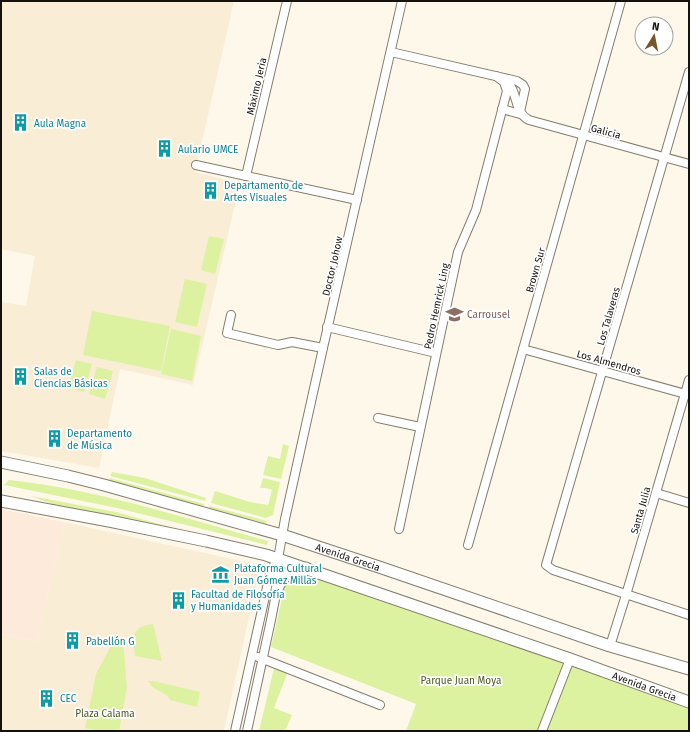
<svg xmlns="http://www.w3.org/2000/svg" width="690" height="732" viewBox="0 0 690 732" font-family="'Fira Sans',sans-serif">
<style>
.commercial{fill:#feeadb}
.built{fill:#f9edd6}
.green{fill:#dcf2a0}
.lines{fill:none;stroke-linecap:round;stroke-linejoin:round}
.minor-casing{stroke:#847d6f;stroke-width:10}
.major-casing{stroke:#847d6f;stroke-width:13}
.minor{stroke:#fff;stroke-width:8}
.major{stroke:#fff;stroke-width:11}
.labels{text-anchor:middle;stroke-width:3.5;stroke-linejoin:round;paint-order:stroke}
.street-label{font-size:10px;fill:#15120d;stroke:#fff}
.culture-label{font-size:10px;fill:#0d838f;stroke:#fff;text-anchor:start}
.education-label{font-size:10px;fill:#785e54;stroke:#fff;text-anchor:start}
.park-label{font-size:10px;fill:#4b581e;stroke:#fff}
</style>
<rect width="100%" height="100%" fill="#fef8eb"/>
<polygon class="commercial" points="1,509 64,522 37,642 1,634"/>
<g class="built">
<polygon points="1,1 234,1 195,172 240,183 193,385 120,369 99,468 1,451 1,302 26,306 35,256 1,249"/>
<polygon points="64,522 255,564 258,567 259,571 224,731 1,731 1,634 37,642"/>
</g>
<g class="green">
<polygon points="209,236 224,239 215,274 201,270"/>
<polygon points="185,279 207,284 197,327 175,322"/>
<polygon points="92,311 170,326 161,371 83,355"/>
<polygon points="171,329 201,336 192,381 161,374"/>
<polygon points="76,360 92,364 84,392 68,387"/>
<polygon points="97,367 113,371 105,399 89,394"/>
<polygon points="283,444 289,446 281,479 263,475 268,456 280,459"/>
<polygon points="112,472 145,478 206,498 205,501 110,476"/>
<polygon points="110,478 204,504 203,507 109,481"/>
<polygon points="263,478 280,482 273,515 266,518 211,503 215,491 250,502 268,505 272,490 266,488 260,488"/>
<path d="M 9,480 C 97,489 183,518 268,541 L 267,545 L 117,508 L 4,485 Z"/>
<path d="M 31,496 L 116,512 L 181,530 C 131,521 78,516 31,496 Z"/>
<polygon points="210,506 267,521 266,524 209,509"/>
<polygon points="300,571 626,681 672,702 689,708 689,731 406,731 416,704 271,647 286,581"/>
<path d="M 153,624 L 162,661 L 135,656 C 133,637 130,627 153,624 Z"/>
<polygon points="115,638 123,640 127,688 119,731 97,731 85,728 96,674"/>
<polygon points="274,668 287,674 274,708 292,715 285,731 259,731"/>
<path d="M 148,681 L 154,681 L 200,692 L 197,707 L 170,700 C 166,691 154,692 148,681 Z"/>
</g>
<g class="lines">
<defs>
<g id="minor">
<polyline points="391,52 517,81 523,85 525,89 520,112"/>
<polyline points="689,72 546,565 553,570 689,615"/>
<path d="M 506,81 C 519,92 513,112 529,120 L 689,164"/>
<polyline points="502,109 520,114"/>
<polyline points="196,165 357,200"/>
<polyline points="246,176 287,1"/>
<polyline points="231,315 227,333 278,345 292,342 323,348"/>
<polyline points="327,327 436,353"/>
<polyline points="523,349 689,395"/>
<polyline points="378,418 420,427"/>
<polyline points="656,493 689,503"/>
<polyline points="399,529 458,252 476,210 507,91 504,82 496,76"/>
<polyline points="468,545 621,1"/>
<polyline points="610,646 626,595 689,380"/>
<polyline points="258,657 380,705"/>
<polyline points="235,731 270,574 277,559"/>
<polyline points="247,731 271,620 277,589 278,559 285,519 323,348 402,1"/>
<polyline points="542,731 570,659"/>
</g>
<g id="major">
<path id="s1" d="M 1,462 L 68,476 L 104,485 L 282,535 L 379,567 L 610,646 L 689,669"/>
<path id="s2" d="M 1,501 L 109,521 L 206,541 L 266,555 L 570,659 L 689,702"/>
<path d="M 277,589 C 282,576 292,569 306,568"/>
</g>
</defs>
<use href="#minor" class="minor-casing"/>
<use href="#major" class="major-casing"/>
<use href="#minor" class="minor"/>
<use href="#major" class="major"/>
</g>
<defs>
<symbol id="building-bare" viewBox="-9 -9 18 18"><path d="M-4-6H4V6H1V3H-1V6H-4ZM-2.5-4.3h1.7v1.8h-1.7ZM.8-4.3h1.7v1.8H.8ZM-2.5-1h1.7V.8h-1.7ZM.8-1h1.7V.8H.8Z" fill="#0f9aa8" stroke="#fff" stroke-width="2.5" paint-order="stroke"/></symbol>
<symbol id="school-bare" viewBox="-9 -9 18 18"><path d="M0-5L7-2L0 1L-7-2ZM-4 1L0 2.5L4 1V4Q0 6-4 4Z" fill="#8d6e63" stroke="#fff" stroke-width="2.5" paint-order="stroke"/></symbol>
<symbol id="museum-bare" viewBox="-9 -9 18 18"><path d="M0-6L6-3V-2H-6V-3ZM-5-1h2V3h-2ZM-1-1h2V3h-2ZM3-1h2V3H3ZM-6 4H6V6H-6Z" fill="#0f9aa8" stroke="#fff" stroke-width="2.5" paint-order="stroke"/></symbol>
</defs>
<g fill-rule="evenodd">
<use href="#building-bare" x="8" y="110" width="25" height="25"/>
<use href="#building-bare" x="152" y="136" width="25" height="25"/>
<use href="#building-bare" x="198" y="178" width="25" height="25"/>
<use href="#school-bare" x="442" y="302" width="25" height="25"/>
<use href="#building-bare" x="8" y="364" width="25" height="25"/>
<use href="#building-bare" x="42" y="426" width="25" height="25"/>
<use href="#museum-bare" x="208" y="562" width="25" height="25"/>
<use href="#building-bare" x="166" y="588" width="25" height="25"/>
<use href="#building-bare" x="60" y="628" width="25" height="25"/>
<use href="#building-bare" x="34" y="686" width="25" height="25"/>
</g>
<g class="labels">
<g class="street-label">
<text transform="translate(256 86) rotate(-77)" y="4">Máximo Jeria</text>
<text transform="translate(606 131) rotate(15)" y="4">Galicia</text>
<text transform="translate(332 266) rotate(-77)" y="4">Doctor Johow</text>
<text transform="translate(535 270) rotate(-74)" y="4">Brown Sur</text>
<text transform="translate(436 306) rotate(-78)" y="4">Pedro Hemrick Ling</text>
<text transform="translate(608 316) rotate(-74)" y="4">Los Talaveras</text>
<text transform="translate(609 362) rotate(16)" y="4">Los Almendros</text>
<text transform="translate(640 510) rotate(-74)" y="4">Santa Julia</text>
<text dy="4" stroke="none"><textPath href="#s1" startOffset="360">Avenida Grecia</textPath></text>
<text dy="4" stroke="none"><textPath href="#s2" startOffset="671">Avenida Grecia</textPath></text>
</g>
<g class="culture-label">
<text x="34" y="127">Aula Magna</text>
<text x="178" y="153">Aulario UMCE</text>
<text x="224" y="189">Departamento de<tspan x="224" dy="12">Artes Visuales</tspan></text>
<text x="34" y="375">Salas de<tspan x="34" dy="12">Ciencias Básicas</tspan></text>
<text x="67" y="437">Departamento<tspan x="67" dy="12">de Música</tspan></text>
<text x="234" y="572">Plataforma Cultural<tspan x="234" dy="12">Juan Gómez Millas</tspan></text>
<text x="191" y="598">Facultad de Filosofía<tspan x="191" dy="12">y Humanidades</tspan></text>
<text x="86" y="645">Pabellón G</text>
<text x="60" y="702">CEC</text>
</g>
<g class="education-label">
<text x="467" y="318">Carrousel</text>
</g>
<g class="park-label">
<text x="461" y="684">Parque Juan Moya</text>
<text x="105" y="717">Plaza Calama</text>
</g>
</g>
<rect width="690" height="732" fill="none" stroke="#15120d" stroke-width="4"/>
<g transform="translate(654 36) rotate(10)"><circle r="19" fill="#ffffff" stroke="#a1a09e"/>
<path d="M0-3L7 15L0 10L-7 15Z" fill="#77572d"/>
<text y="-6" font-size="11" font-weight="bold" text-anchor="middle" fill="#15120d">N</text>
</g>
</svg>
